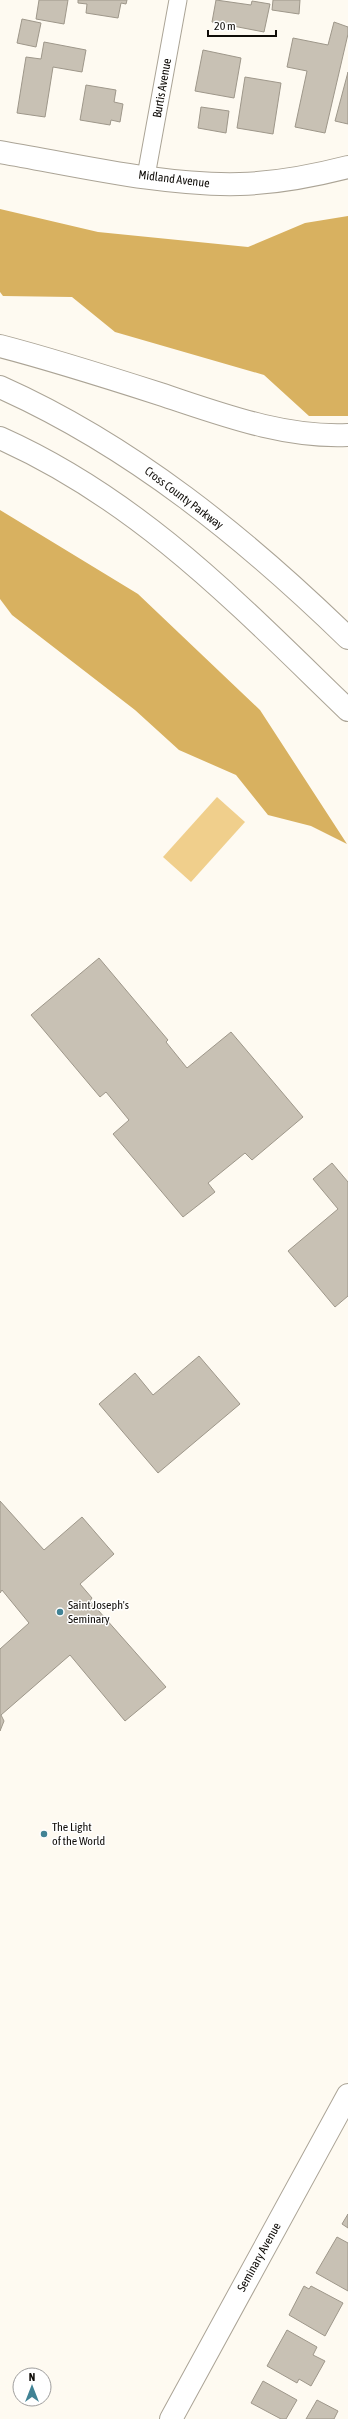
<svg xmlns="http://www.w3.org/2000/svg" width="348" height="2419" viewBox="0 0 348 2419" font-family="'Asap Condensed',sans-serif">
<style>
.green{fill:#f0cf8c}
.forest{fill:#d8b160}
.building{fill:#c8c1b4;stroke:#9e978a}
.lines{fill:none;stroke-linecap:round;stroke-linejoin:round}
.minor-casing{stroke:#aba496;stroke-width:19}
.tertiary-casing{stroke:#aba496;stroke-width:24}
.motorway-casing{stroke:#aba496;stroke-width:24}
.minor{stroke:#fff;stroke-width:17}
.tertiary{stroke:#fff;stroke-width:22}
.motorway{stroke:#fff;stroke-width:22}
.poi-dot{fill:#418395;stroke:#fff;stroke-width:1.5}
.labels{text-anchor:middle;stroke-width:3;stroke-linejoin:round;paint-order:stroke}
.street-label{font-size:12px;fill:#100d09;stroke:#fff}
.poi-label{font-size:12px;fill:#100d09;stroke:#fff;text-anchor:start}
</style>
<rect width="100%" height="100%" fill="#fefaf1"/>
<polygon class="green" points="217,797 245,822 191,882 163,857"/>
<g class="forest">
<polygon points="0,209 98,232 248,247 305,223 348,216 348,416 309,416 264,375 115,332 72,297 3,296 0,292"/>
<polygon points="0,510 138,594 260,710 347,844 311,826 268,815 236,775 179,750 135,710 12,615 0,599"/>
</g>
<g class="building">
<polygon points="39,0 68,0 64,24 36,19"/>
<polygon points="78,0 127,0 126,4 121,3 118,18 86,13 87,4 78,3"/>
<polygon points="216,0 251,5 252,1 270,4 264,32 212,22"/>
<polygon points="273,0 300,0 299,14 272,10"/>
<polygon points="22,19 41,23 36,47 17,43"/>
<polygon points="334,22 348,27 348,34 325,133 295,127 307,71 287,67 293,38 328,45"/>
<polygon points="44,42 86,50 82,72 53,67 45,117 17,113 26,57 41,59"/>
<polygon points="203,50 241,58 234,98 195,91"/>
<polygon points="348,72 348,124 335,121"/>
<polygon points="245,77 281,83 273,134 237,128"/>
<polygon points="86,85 116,90 114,102 123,104 120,122 111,120 110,125 80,120"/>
<polygon points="201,107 229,111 226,133 198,128"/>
<polygon points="99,958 168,1040 166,1042 187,1068 231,1032 303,1117 252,1160 245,1153 208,1183 215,1192 183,1217 113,1134 129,1120 106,1092 100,1097 31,1015"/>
<polygon points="332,1163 348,1182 348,1296 335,1307 288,1251 338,1209 313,1179"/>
<polygon points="199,1356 240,1404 158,1473 99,1404 135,1373 153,1395"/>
<polygon points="0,1501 44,1550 82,1517 114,1554 80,1584 92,1598 90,1601 166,1687 125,1721 70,1655 1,1715 4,1721 0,1731 0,1649 29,1623 2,1590 0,1593"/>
<polygon points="348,2214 348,2228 342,2224"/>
<polygon points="337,2237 348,2243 348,2291 316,2273"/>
<polygon points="304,2286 309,2289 311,2286 343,2303 325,2336 289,2315"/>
<polygon points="287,2330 317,2347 313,2355 325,2361 311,2386 299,2379 297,2383 267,2366"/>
<polygon points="263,2381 297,2400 286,2419 281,2419 251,2403"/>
<polygon points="317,2400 338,2411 334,2419 306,2419"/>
</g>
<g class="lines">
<defs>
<polyline id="minor" points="146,176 178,0"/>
<g id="tertiary">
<path d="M 0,152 C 76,165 163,186 240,184 C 277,183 313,176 348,167"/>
<polyline points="171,2419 348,2095"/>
</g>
<g id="motorway">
<path d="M 0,346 C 54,360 107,377 160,394 C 221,414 283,438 348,435"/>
<path d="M 0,387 C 132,446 245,538 348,638"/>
<path d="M 0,438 C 141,501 239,605 348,710"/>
</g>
</defs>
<use href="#minor" class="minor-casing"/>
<use href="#tertiary" class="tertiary-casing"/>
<use href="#motorway" class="motorway-casing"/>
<use href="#minor" class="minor"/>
<use href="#tertiary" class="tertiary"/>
<use href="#motorway" class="motorway"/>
</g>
<g class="poi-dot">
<circle cx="60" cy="1612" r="4"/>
<circle cx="44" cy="1834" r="4"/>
</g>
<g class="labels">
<g class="street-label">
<text transform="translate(162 88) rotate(-80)" y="4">Burtis Avenue</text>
<text transform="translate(174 179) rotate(7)" y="4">Midland Avenue</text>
<text transform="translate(184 498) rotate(37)" y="4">Cross County Parkway</text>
<text transform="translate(259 2257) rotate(-61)" y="4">Seminary Avenue</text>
</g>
<g class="poi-label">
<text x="68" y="1609">Saint Joseph's<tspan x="68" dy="14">Seminary</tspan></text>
<text x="52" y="1831">The Light<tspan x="52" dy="14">of the World</tspan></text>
</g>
</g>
<g transform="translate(32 2387)"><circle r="19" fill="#ffffff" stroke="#9f9e9d"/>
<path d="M0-3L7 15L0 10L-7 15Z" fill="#418395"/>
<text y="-6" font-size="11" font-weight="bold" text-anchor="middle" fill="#100d09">N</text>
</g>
<path d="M208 30v6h68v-6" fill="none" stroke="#100d09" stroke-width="2"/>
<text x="214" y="30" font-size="12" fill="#100d09" stroke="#ffffff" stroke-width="3" paint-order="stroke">20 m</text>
</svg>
